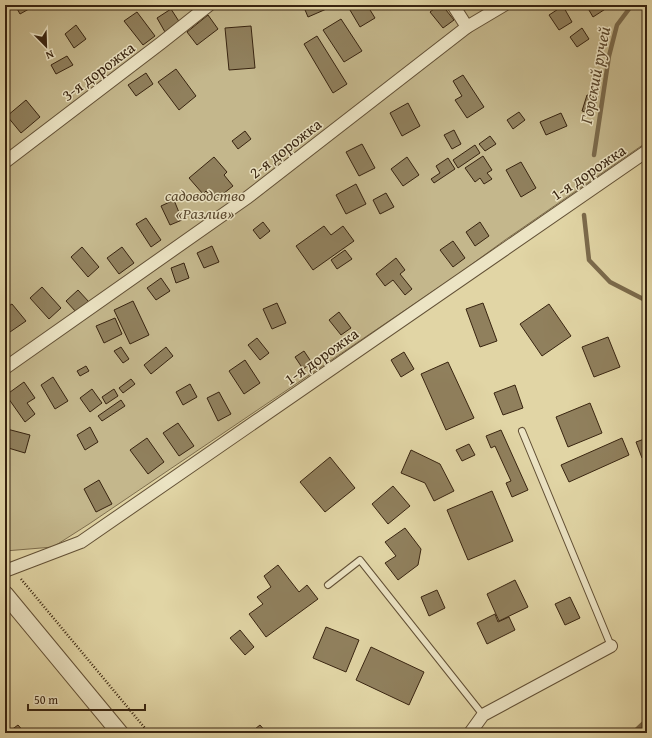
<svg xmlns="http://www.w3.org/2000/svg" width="652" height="738" viewBox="0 0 652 738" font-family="'Gentium Book Plus',serif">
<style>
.green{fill:#c4b78c;stroke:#7e6e4e}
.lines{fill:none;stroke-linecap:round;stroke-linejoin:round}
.stream{stroke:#7b6a4b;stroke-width:4.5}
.building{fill:#90805d;stroke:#382410}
.service-casing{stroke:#625035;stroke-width:8}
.minor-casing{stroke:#625035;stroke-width:14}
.tertiary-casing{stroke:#625035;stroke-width:18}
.path{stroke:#382410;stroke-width:2.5;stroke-dasharray:1 2;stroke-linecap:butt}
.service{stroke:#ece4c4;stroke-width:6}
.minor{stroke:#ece4c4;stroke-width:12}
.tertiary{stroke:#ece4c4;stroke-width:16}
.labels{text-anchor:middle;stroke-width:3;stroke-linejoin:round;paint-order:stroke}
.street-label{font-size:16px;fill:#382410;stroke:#ece4c4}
.park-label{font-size:16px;font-style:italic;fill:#5b492f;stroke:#ece4c4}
.water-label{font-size:17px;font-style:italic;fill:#5a472d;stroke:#ece4c4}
</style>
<rect width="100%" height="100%" fill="#e1d5a5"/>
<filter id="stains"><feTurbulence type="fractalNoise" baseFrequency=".005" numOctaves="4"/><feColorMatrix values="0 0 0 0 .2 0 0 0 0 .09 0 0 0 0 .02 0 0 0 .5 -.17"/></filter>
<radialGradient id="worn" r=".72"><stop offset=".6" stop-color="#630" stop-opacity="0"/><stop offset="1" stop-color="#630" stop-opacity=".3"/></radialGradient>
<polygon class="green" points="5,5 647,5 647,142 505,240 457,275 89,524 53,547 5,551"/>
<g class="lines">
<g class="stream">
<polyline points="594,155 609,56 617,25 632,5"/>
<polyline points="584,215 589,260 610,282 647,301"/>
<polyline points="633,733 647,720"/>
</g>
</g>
<g class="building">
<polygon points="15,5 36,5 20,14"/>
<polygon points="303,5 330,5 331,7 308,17"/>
<polygon points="347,5 367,5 375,18 360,27"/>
<polygon points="439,5 442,5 454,20 443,28 430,12"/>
<polygon points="586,5 609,5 610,6 593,17"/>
<polygon points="563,6 572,22 559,30 549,15"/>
<polygon points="171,9 180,23 165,32 157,18"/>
<polygon points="137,12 155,36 143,45 124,21"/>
<polygon points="208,15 218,29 197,45 187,32"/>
<polygon points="341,19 362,51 344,62 323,30"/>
<polygon points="76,25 86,39 74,48 65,34"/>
<polygon points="251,26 255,68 229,70 225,28"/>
<polygon points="582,28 589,39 577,47 570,37"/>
<polygon points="317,36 347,84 333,93 304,44"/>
<polygon points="67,56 73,65 56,74 51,65"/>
<polygon points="176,69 196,96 179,110 158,82"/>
<polygon points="146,73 153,84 136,96 128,85"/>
<polygon points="463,75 484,107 467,118 455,100 462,96 453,81"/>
<polygon points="587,95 597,98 593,114 582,111"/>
<polygon points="26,100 40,117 21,133 7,116"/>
<polygon points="408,103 420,126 402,136 390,113"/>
<polygon points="519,112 525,120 513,129 507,120"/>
<polygon points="561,113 567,126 546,135 540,122"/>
<polygon points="454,130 461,144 452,149 444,135"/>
<polygon points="245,131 251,139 238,149 232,141"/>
<polygon points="490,136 496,144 485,151 479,144"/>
<polygon points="362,144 375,168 359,176 346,152"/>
<polygon points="475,145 480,153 458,168 453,160"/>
<polygon points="483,156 492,170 487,173 492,179 484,184 480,178 475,182 465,168"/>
<polygon points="214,157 227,172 224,175 233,186 214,201 206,191 203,194 189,178"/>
<polygon points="407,157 419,175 403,186 391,169"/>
<polygon points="448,158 455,169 434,183 431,179 440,173 436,166"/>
<polygon points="521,162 536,188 521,197 506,170"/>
<polygon points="356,184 366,204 346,214 336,195"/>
<polygon points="386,193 394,207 380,214 373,200"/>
<polygon points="174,200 182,220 170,225 161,206"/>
<polygon points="146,218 161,240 151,247 136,224"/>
<polygon points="263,222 270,231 260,239 253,230"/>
<polygon points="480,222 489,236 475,246 466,232"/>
<polygon points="324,226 331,235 343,226 354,241 313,270 296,246"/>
<polygon points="453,241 465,258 453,267 440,250"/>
<polygon points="212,246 219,262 204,268 197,253"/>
<polygon points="82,247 99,267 88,277 71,257"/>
<polygon points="122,247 134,263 119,274 107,258"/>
<polygon points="345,250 352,259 337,269 331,260"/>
<polygon points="396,258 405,270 400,274 412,289 405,295 393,280 385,286 376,274"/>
<polygon points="184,263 189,278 176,283 171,268"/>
<polygon points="161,278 170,291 156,300 147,288"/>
<polygon points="42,287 61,308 49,319 30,298"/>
<polygon points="78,290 89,302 77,313 66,301"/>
<polygon points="133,301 149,335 130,344 114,310"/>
<polygon points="277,303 286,323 272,329 263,309"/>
<polygon points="483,303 497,341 480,347 466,309"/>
<polygon points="12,304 26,321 10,332 5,326 5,308"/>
<polygon points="549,304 571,336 542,356 520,324"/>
<polygon points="339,312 351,328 341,335 329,320"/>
<polygon points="115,318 122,334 104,343 96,326"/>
<polygon points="608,337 620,367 594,377 582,347"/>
<polygon points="257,338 269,353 260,360 248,345"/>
<polygon points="121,347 129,359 123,363 114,351"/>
<polygon points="166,347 173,356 151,374 144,365"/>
<polygon points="304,351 312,363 303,369 295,357"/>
<polygon points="404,352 414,369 401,377 391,360"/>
<polygon points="245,360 260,383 244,394 229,371"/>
<polygon points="448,362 474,418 446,430 421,374"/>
<polygon points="86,366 89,371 80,376 77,371"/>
<polygon points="53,377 68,401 55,409 41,385"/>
<polygon points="131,379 135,384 123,393 119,388"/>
<polygon points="24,382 35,398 27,403 35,414 25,422 6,395"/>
<polygon points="190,384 197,397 183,405 176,392"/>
<polygon points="515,385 523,408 503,415 494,393"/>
<polygon points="92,389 102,403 90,412 80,398"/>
<polygon points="114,389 118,396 106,404 102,397"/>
<polygon points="219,392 231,414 218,421 207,398"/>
<polygon points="121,400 125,406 102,421 98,416"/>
<polygon points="590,403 602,433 568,447 556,417"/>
<polygon points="178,423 194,446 179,456 163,433"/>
<polygon points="90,427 98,442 85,450 77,435"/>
<polygon points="7,429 30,435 25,453 5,447 5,434"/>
<polygon points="501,430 528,490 512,497 506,483 511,481 495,446 491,448 486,436"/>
<polygon points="147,438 164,462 148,474 130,450"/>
<polygon points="622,438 629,455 569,482 561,465"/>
<polygon points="647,438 647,456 642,458 636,442"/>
<polygon points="469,444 475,455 462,461 456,450"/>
<polygon points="411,450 440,464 454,491 434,501 425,483 401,473"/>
<polygon points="330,457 355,488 325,512 300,482"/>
<polygon points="99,480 112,504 96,512 84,489"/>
<polygon points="393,486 410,506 388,524 372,504"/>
<polygon points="492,491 513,541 468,560 447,510"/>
<polygon points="405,528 421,549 418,565 398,580 385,563 396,556 385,542"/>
<polygon points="278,565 299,592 307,585 318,599 266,637 249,614 263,604 257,597 271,587 264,576"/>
<polygon points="515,580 528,607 499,621 487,594"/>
<polygon points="437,590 445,608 429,616 421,597"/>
<polygon points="570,597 580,618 565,625 555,604"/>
<polygon points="495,614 498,622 509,617 515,630 487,644 477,623"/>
<polygon points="326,627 359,640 346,672 313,658"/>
<polygon points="240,630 254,647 245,655 230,638"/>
<polygon points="371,647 424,672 409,705 356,680"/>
<polygon points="18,725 25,733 7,733"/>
<polygon points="260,725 267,733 250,733"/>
</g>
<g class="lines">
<defs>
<g id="service">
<polyline points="522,431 611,646"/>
<polyline points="328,585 360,560 483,715"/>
</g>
<g id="minor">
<polyline points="453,5 467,27"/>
<polyline points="5,162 161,43 209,5"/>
<polyline points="5,368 248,197 467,27 504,5"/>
<polyline points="5,571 81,542 647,151"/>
<polyline points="470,733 483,715 611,646"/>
</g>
<polyline id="tertiary" points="5,594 120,733"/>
</defs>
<use href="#service" class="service-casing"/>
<use href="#minor" class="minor-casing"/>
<use href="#tertiary" class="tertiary-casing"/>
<polyline class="path" points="21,579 149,733"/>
<use href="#service" class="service"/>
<use href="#minor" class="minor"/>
<use href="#tertiary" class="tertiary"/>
</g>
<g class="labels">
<g class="street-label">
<text transform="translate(98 71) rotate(-37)" y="6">3-я дорожка</text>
<text transform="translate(285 148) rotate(-38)" y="6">2-я дорожка</text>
<text transform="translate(588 172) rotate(-34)" y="6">1-я дорожка</text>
<text transform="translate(321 356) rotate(-35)" y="6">1-я дорожка</text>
</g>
<g class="park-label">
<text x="205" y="201">садоводство<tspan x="205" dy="18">«Разлив»</tspan></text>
</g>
<g class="water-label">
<text transform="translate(595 75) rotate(-79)" y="6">Горский ручей</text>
</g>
</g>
<rect width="652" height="738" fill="none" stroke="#e1d5a5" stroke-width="20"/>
<rect x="6" y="6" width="640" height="726" fill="none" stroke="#382410" stroke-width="2"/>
<rect x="10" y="10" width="632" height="718" fill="none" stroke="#382410"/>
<g transform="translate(46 46) rotate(157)" stroke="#ece4c4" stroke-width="3" paint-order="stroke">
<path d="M0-3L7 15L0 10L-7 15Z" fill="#382410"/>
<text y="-6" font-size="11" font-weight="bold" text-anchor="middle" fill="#382410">N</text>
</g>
<path d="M28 704v6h117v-6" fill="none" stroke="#382410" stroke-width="2"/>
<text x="34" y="704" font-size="12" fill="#382410" stroke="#ece4c4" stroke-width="3" paint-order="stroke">50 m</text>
<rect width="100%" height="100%" filter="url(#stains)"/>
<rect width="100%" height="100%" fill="url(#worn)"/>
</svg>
